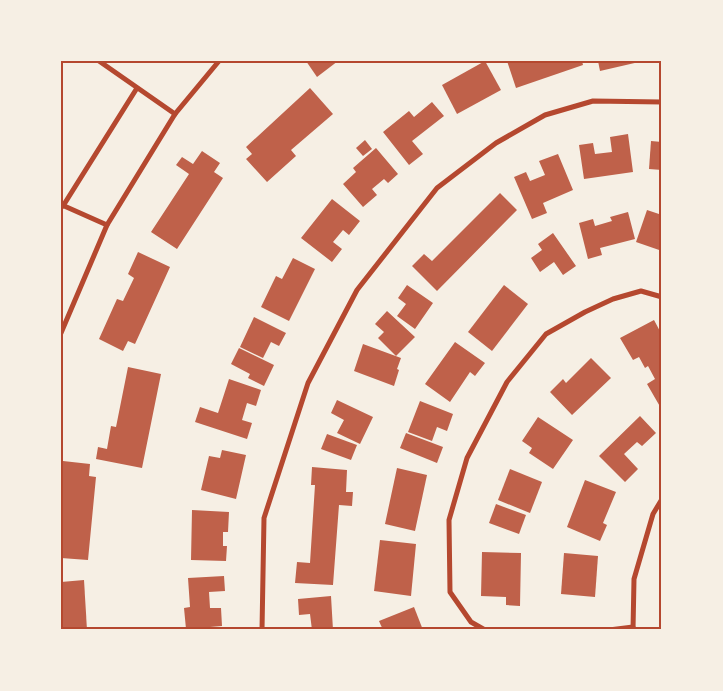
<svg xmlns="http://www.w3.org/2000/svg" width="723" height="691" viewBox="0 0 723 691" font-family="'IBM Plex Serif',serif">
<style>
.building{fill:#bf614a}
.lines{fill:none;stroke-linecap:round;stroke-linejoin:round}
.minor{stroke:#b5482f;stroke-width:5}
.neatline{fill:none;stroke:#b5482f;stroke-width:2}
</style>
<rect width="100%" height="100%" fill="#f6efe4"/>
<g class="building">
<polygon points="306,61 338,61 317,77"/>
<polygon points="485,61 501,90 457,114 442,85"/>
<polygon points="507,61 582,61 583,65 516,88"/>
<polygon points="598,61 639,61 639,62 600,71"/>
<polygon points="310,88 333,114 291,150 296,156 267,182 246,159 252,154 246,147"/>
<polygon points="432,102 444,116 412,141 423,154 409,165 383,132 409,111 414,117"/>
<polygon points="628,134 633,172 584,179 579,145 593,143 595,154 612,152 610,137"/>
<polygon points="365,140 372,149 363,156 356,148"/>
<polygon points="651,141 662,142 662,170 649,169"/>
<polygon points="376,148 398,174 388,183 384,179 372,189 377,195 363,207 343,184 356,172 353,168"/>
<polygon points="202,151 220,163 214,172 223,178 177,249 151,232 189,174 176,165 182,157 193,164"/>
<polygon points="558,154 573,190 543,203 547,213 532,219 514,177 526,172 530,181 545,175 539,161"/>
<polygon points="500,193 517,210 437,291 412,266 424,254 432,261"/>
<polygon points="332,199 360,221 349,235 343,230 333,242 342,249 332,262 301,238"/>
<polygon points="647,210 662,215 662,251 636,242"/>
<polygon points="628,212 635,239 600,248 602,255 588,259 579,223 593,219 595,226 612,221 610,217"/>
<polygon points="553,233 576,266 563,275 554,262 540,272 531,258 542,250 538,244"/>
<polygon points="138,252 170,267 135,344 128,341 123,351 99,339 117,299 123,301 134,278 128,274"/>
<polygon points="293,258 315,269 289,321 261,307 276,276 282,279"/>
<polygon points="407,285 433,303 415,329 397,316 406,304 398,298"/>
<polygon points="504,285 528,304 492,351 468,332"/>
<polygon points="387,311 415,337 396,356 378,338 384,332 375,324"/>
<polygon points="254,317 286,333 279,346 271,342 263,358 240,347"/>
<polygon points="654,320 662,335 662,410 647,384 655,379 648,366 645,368 639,357 633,360 620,338"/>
<polygon points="455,342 485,363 475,376 470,372 450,402 425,384"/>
<polygon points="363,344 401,358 397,369 399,370 394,386 354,371"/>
<polygon points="239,348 274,365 264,386 248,378 250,374 231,364"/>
<polygon points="591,358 611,378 572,415 550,392 563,379 566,383"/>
<polygon points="128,367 161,374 142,468 96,459 98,447 107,449 111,426 116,427"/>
<polygon points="229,379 261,390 256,406 247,403 242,420 252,423 247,439 195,422 200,407 218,413"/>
<polygon points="337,400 373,417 360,444 337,433 344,420 331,413"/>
<polygon points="420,401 453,414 447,431 437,427 432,441 408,432"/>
<polygon points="640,416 656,433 642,446 637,442 624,454 638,469 625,482 599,456"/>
<polygon points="538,417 573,440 553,469 529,453 532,448 522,441"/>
<polygon points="406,433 443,447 437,463 400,448"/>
<polygon points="327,434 357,445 351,460 321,449"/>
<polygon points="222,450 246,455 236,499 201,490 209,456 220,458"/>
<polygon points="63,461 90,464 89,476 96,477 88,560 61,558 61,481"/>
<polygon points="312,467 347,470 346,492 353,492 352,506 339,505 333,585 295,583 297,562 310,563 315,485 311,485"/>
<polygon points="397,468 427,475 415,531 385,524"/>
<polygon points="510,469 542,482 530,513 498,500"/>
<polygon points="585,480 616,492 603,523 607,525 600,541 567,527"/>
<polygon points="496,504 526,515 519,534 489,523"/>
<polygon points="192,510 229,512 228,532 223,532 223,546 227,546 226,561 191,560"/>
<polygon points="380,540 416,544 411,596 374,591"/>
<polygon points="482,552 521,553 520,606 506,605 506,597 481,596"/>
<polygon points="564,553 598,556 595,597 561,594"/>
<polygon points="224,576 225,591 209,592 210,608 221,608 222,626 186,629 184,608 190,607 188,578"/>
<polygon points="84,580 87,630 61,630 61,582"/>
<polygon points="331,596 333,630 312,630 310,614 299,615 298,599"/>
<polygon points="414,607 423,630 383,630 379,621"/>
</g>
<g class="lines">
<g class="minor">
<polyline points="99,61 175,114"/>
<polyline points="62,205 107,225"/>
<polyline points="63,206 137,88"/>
<polyline points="61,333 107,225 175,114 219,61"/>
<polyline points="262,630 264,518 308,383 357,290 437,188 496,143 545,115 593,101 662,102"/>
<polyline points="485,630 471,622 450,592 449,520 467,458 507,382 546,334 585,312 613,299 641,291 662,297"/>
<polyline points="609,630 633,627"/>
<polyline points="633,630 634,579 653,514 662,499"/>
</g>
</g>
<rect width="723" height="691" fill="none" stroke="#f6efe4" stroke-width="125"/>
<rect x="62" y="62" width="598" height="566" class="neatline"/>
</svg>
